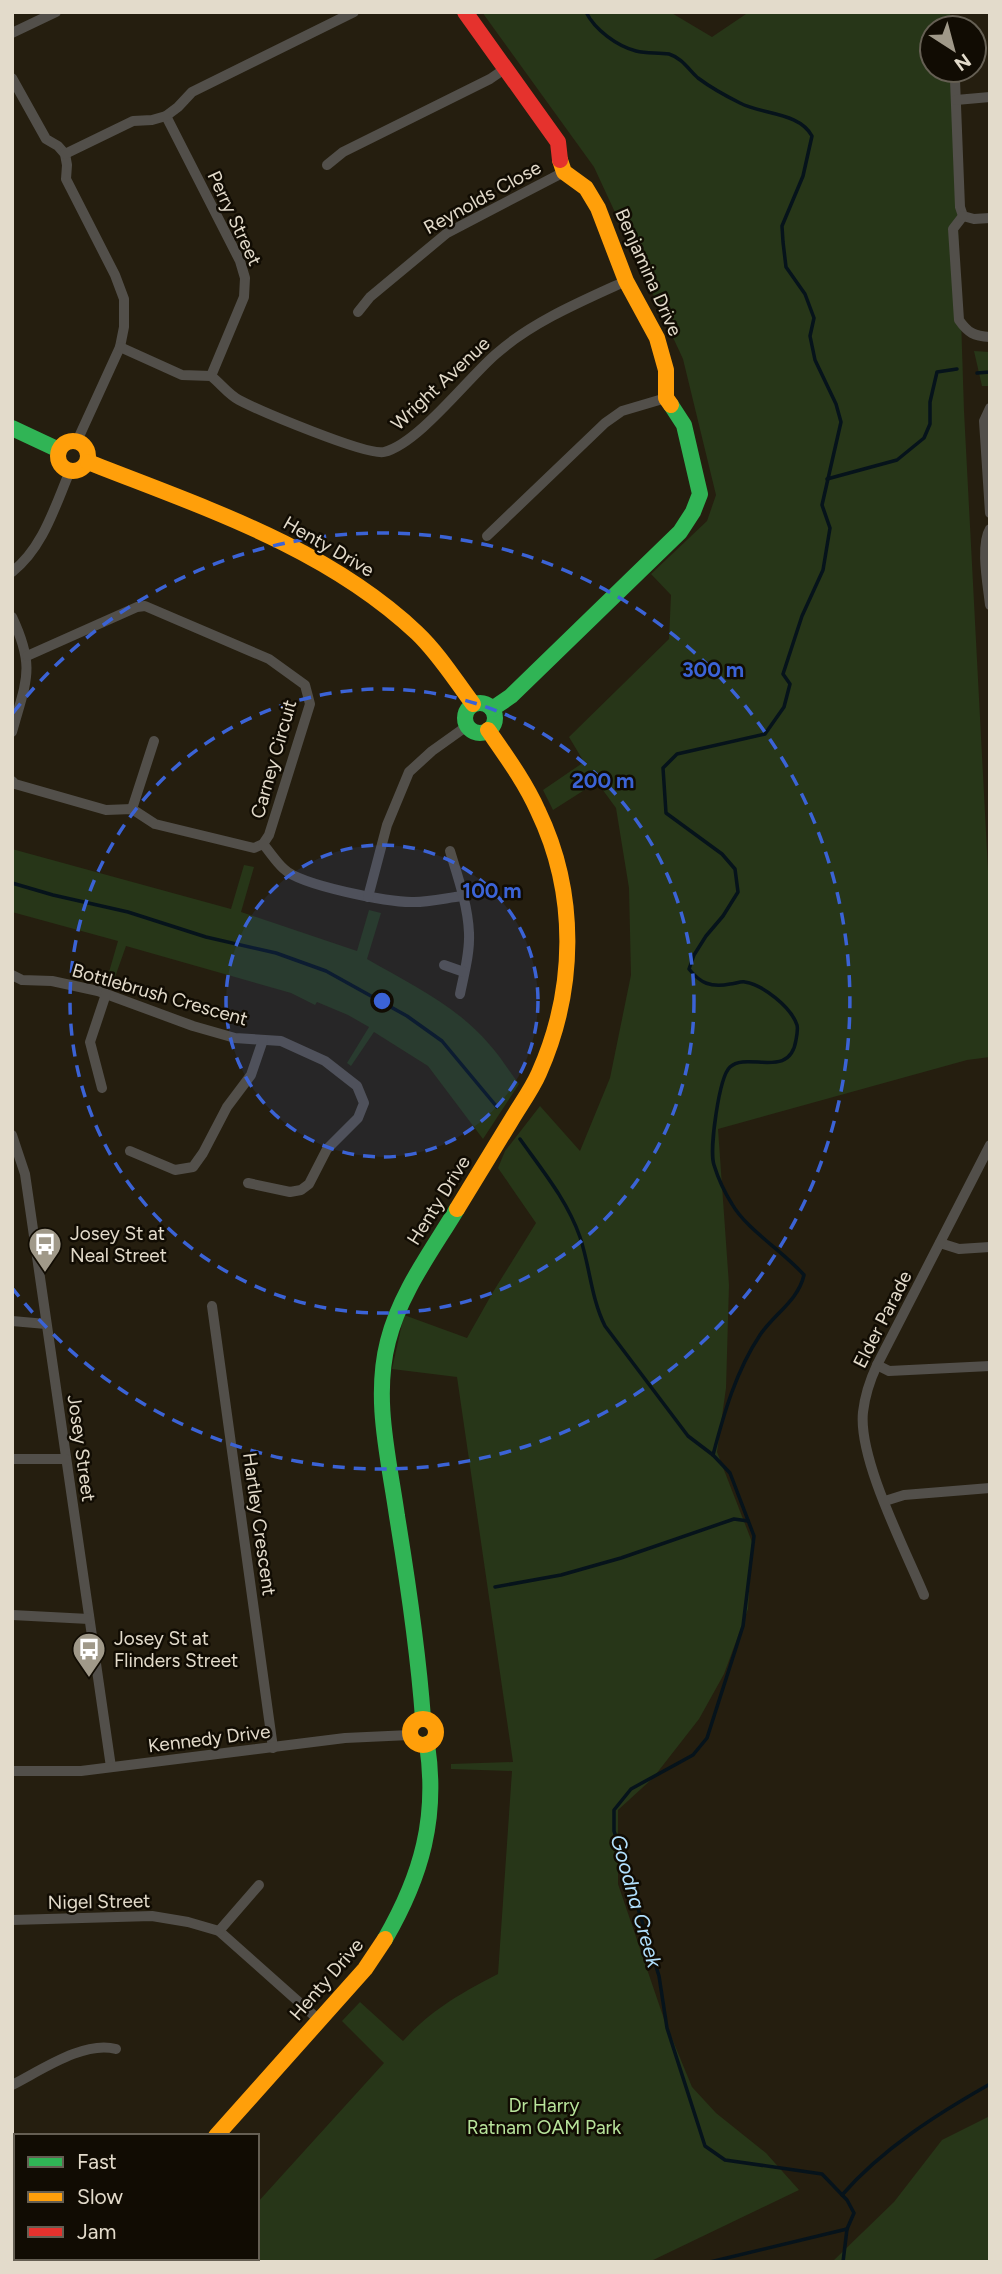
<svg xmlns="http://www.w3.org/2000/svg" width="1002" height="2274" viewBox="0 0 1002 2274" font-family="Figtree,sans-serif">
<style>
.green{fill:#273618}
.lines{fill:none;stroke-linecap:round;stroke-linejoin:round}
.stream{stroke:#06131b;stroke-width:3.5}
.street{stroke:#524f4a;stroke-width:10}
.fast{stroke:#30b455;stroke-width:16}
.slow{stroke:#ff9f0a;stroke-width:16}
.jam{stroke:#e5322d;stroke-width:16}
.ring{fill:none;stroke:#3b63d6;stroke-width:3.5;stroke-dasharray:12 9}
.labels{text-anchor:middle;stroke-width:5;stroke-linejoin:round;paint-order:stroke}
.street-label{font-size:19px;fill:#e3dbcb;stroke:#110c03}
.poi-label{font-size:19px;fill:#e3dbcb;stroke:#110c03;text-anchor:start}
.park-label{font-size:19px;fill:#b8e49b;stroke:#110c03}
.water-label{font-size:21px;font-style:italic;fill:#b1e0fe;stroke:#110c03}
.centre{fill:#3b63d6;stroke:#110c03;stroke-width:3.5}
.ring-label{font-size:21px;text-anchor:middle;font-weight:bold;fill:#3b63d6;stroke:#110c03;stroke-width:5;stroke-linejoin:round;paint-order:stroke}
</style>
<rect width="100%" height="100%" fill="#251e0f"/>
<g class="green">
<path d="M 482,12 L 670,12 L 712,37 L 749,12 L 950,12 L 951,28 L 932,28 L 932,70 L 953,70 L 964,411 L 990,909 L 990,1057 L 967,1060 L 718,1129 L 729,1285 L 726,1388 L 717,1452 L 752,1542 L 748,1609 L 724,1674 L 699,1719 L 653,1778 L 618,1810 L 618,1884 L 664,2019 L 692,2087 L 716,2113 L 766,2153 L 799,2190 L 649,2262 L 175,2262 L 182,2258 L 257,2258 L 257,2203 L 384,2063 L 342,2021 L 360,2002 L 403,2041 C 431,2010 461,1993 498,1974 L 512,1771 L 451,1769 L 451,1764 L 513,1762 L 457,1377 L 392,1369 L 404,1315 L 467,1338 L 493,1292 L 536,1223 L 498,1168 L 505,1151 L 540,1106 L 580,1151 L 610,1078 L 631,975 L 629,888 L 616,808 L 597,782 L 553,810 L 543,790 L 584,762 L 569,737 L 669,639 L 671,595 L 651,574 L 707,521 L 716,495 L 683,359 L 594,167 Z"/>
<polygon points="974,351 990,352 990,386 982,386"/>
<path d="M 12,849 L 231,909 L 244,865 L 254,867 L 241,912 L 357,951 L 369,910 L 381,913 L 367,959 C 410,984 456,1005 489,1044 C 500,1056 509,1071 519,1084 L 483,1139 L 428,1066 L 374,1032 L 351,1066 L 347,1063 L 369,1027 L 348,1015 L 317,1002 L 315,1005 L 291,993 L 126,946 L 114,980 L 107,979 L 118,941 L 12,912 Z"/>
<polygon points="990,2116 990,2262 832,2262 894,2202 942,2140"/>
</g>
<g class="lines">
<g class="stream">
<path d="M 586,12 C 595,30 617,46 636,51 C 647,54 658,52 669,54 C 682,58 689,70 698,78 C 710,87 726,96 740,103 C 763,115 799,112 812,136 L 803,176 L 782,226 L 783,242 L 786,267 L 805,294 L 814,318 L 810,336 L 815,360 L 836,404 L 841,422 L 822,505 L 830,528 L 823,570 L 802,616 L 783,674 L 790,684 L 784,707 L 765,734 L 677,754 L 663,768 L 666,813 L 722,854 L 735,869 L 738,892 L 723,916 L 706,936 L 694,955 L 689,969 C 700,983 711,988 730,984 C 734,984 741,981 745,982 C 763,985 791,1007 797,1025 C 798,1029 797,1035 796,1040 C 790,1080 747,1051 730,1067 C 719,1077 709,1150 714,1165 C 718,1178 725,1193 732,1204 C 746,1229 784,1252 804,1275 C 798,1301 774,1314 760,1335 C 736,1371 724,1413 713,1455"/>
<polyline points="977,373 990,372"/>
<polyline points="827,479 897,460 924,438 930,424 930,402 937,372 957,369"/>
<polyline points="12,883 53,895 128,912 206,937 276,953 326,971 407,1016 442,1041 497,1107"/>
<path d="M 520,1139 C 542,1170 567,1200 580,1237 C 590,1267 591,1298 605,1326 L 688,1436 L 713,1455 L 730,1473 L 754,1536 L 743,1626 L 707,1738 L 693,1755 L 631,1789 L 614,1810 L 614,1831 L 659,1976 L 667,2028 L 705,2146 L 725,2160 L 822,2174 L 847,2200 L 854,2213 L 847,2229 L 843,2262"/>
<polyline points="495,1587 561,1575 621,1558 734,1519 748,1521"/>
<path d="M 842,2195 C 882,2149 937,2114 990,2084"/>
<polyline points="710,2262 847,2229"/>
</g>
<g class="street">
<polyline points="12,33 56,12"/>
<polyline points="12,78 46,139 58,146 65,154 67,165 66,179 115,275 124,299 124,327 120,347 77,441"/>
<polyline points="955,80 960,207 963,216 974,219 990,218"/>
<polyline points="956,100 990,97"/>
<polyline points="166,116 240,261 245,278 244,297 211,376"/>
<polyline points="65,154 133,121 152,120 166,116 178,107 192,92 354,12"/>
<polyline points="327,165 343,152 490,79 506,68"/>
<path d="M 963,216 L 953,229 L 959,320 C 968,333 974,336 990,337"/>
<polyline points="358,312 370,297 447,233 564,172"/>
<path d="M 120,347 L 182,375 L 211,376 C 220,383 229,395 239,400 C 260,411 367,456 384,452 C 418,444 468,378 496,354 C 532,322 582,301 626,281"/>
<polyline points="990,408 984,421 990,513"/>
<path d="M 990,529 C 980,545 988,586 990,605"/>
<polyline points="487,536 605,423 622,411 666,398"/>
<path d="M 12,572 C 43,548 55,506 70,471"/>
<path d="M 12,617 C 36,668 26,681 12,732"/>
<polyline points="12,781 15,784 106,810 132,809 155,824 254,848 263,844 269,835 310,704 305,685 269,659 145,606 137,607 27,656"/>
<polyline points="132,809 154,741"/>
<path d="M 263,844 C 270,852 276,862 284,869 C 300,885 389,903 414,902 C 430,902 446,898 462,896"/>
<path d="M 450,851 C 458,877 468,906 469,933 C 470,953 464,974 460,994"/>
<polyline points="368,897 387,825 409,772 432,751 467,726"/>
<polyline points="444,965 464,972"/>
<polyline points="12,975 22,980 52,981 98,991 193,1026 235,1038 281,1041 325,1061 357,1086 364,1103 358,1118 327,1149 309,1184 301,1190 290,1192 248,1183"/>
<polyline points="102,1088 90,1042 106,994"/>
<polyline points="12,1135 25,1174 111,1767"/>
<polyline points="130,1151 175,1170 193,1167 203,1153 227,1107 251,1075 263,1040"/>
<polyline points="940,1243 959,1249 990,1247"/>
<polyline points="212,1306 273,1748"/>
<polyline points="12,1321 46,1324"/>
<polyline points="877,1365 889,1371 990,1366"/>
<polyline points="12,1459 66,1459"/>
<polyline points="885,1501 904,1495 990,1488"/>
<path d="M 924,1595 C 905,1549 858,1459 863,1412 C 865,1395 870,1380 877,1365 L 990,1145"/>
<polyline points="12,1615 89,1619"/>
<polyline points="12,1771 81,1771 345,1738 410,1735"/>
<polyline points="12,1920 152,1916 188,1922 219,1931 319,2020"/>
<polyline points="219,1931 259,1885"/>
<path d="M 12,2085 C 40,2071 84,2040 116,2049"/>
<polyline points="12,2156 16,2163"/>
</g>
<g class="fast">
<polyline points="12,428 59,450"/>
<circle cx="480" cy="718" r="15"/>
<polyline points="492,709 511,696 680,532 693,512 700,494 684,425 671,405"/>
<path d="M 423,1718 C 418,1650 408,1583 397,1516 C 389,1459 373,1399 388,1341 C 400,1293 431,1252 457,1209"/>
<path d="M 385,1939 C 422,1875 438,1817 427,1744"/>
<polyline points="12,2259 16,2257"/>
</g>
<g class="slow">
<polyline points="560,160 564,172 586,188 598,208 626,281 657,338 666,370 666,398 671,405"/>
<circle cx="73" cy="456" r="15"/>
<path d="M 88,462 C 202,507 326,547 417,633 C 439,654 455,680 473,704"/>
<path d="M 457,1209 C 475,1179 494,1149 512,1119 C 521,1104 532,1089 539,1073 C 576,990 578,894 538,811 C 525,782 506,756 488,730"/>
<circle cx="423" cy="1732" r="13"/>
<polyline points="216,2136 365,1969 385,1939"/>
</g>
<polyline class="jam" points="465,12 558,142 560,160"/>
</g>
<circle cx="382" cy="1001" r="156" fill="#3b63d6" fill-opacity=".12"/>
<g class="ring">
<circle cx="382" cy="1001" r="156"/>
<circle cx="382" cy="1001" r="312"/>
<path d="M13 713A468 468 0 1 1 13 1289"/>
</g>
<defs>
<symbol id="bus-pin" viewBox="-11 -11 22 30"><path d="M0 17L-7.5 6A9.5 9.5 0 1 1 7.5 6Z" fill="#a09989" stroke="#110c03"/><path d="M-5-6H5V4H4V6H2V4H-2V6H-4V4H-5ZM-3.5-4V0h7V-4ZM-3.5 1.2v1.5H-2V1.2ZM2 1.2v1.5H3.5V1.2Z" fill="#fff"/></symbol>
</defs>
<g fill-rule="evenodd">
<use href="#bus-pin" x="26" y="1225" width="38" height="52"/>
<use href="#bus-pin" x="70" y="1630" width="38" height="52"/>
</g>
<g class="labels">
<g class="street-label">
<text transform="translate(482 197) rotate(-29)" y="7">Reynolds Close</text>
<text transform="translate(235 218) rotate(65)" y="7">Perry Street</text>
<text transform="translate(649 272) rotate(66)" y="7">Benjamina Drive</text>
<text transform="translate(440 383) rotate(-43)" y="7">Wright Avenue</text>
<text transform="translate(329 546) rotate(30)" y="7">Henty Drive</text>
<text transform="translate(273 759) rotate(-74)" y="7">Carney Circuit</text>
<text transform="translate(160 994) rotate(16)" y="7">Bottlebrush Crescent</text>
<text transform="translate(438 1200) rotate(-58)" y="7">Henty Drive</text>
<text transform="translate(882 1319) rotate(-63)" y="7">Elder Parade</text>
<text transform="translate(82 1448) rotate(82)" y="7">Josey Street</text>
<text transform="translate(260 1524) rotate(82)" y="7">Hartley Crescent</text>
<text transform="translate(209 1738) rotate(-7)" y="7">Kennedy Drive</text>
<text transform="translate(99 1901) rotate(-1)" y="7">Nigel Street</text>
<text transform="translate(326 1979) rotate(-49)" y="7">Henty Drive</text>
</g>
<g class="poi-label">
<text x="70" y="1240">Josey St at<tspan x="70" dy="22">Neal Street</tspan></text>
<text x="114" y="1645">Josey St at<tspan x="114" dy="22">Flinders Street</tspan></text>
</g>
<g class="park-label">
<text x="544" y="2112">Dr Harry<tspan x="544" dy="22">Ratnam OAM Park</tspan></text>
</g>
<g class="water-label">
<text transform="translate(636 1901) rotate(74)" y="7">Goodna Creek</text>
</g>
</g>
<circle cx="382" cy="1001" r="10" class="centre"/>
<g class="ring-label">
<text x="713" y="677">300 m</text>
<text x="603" y="788">200 m</text>
<text x="492" y="898">100 m</text>
</g>
<rect width="1002" height="2274" fill="none" stroke="#e3dbcb" stroke-width="28"/>
<rect x="14" y="2134" width="245" height="126" fill="#110c03" stroke="#655f53" stroke-width="2"/>
<rect x="28" y="2157" width="35" height="10" fill="#30b455" stroke="#655f53" stroke-width="2"/>
<text x="77" y="2169" font-size="21" fill="#e3dbcb">Fast</text>
<rect x="28" y="2192" width="35" height="10" fill="#ff9f0a" stroke="#655f53" stroke-width="2"/>
<text x="77" y="2204" font-size="21" fill="#e3dbcb">Slow</text>
<rect x="28" y="2227" width="35" height="10" fill="#e5322d" stroke="#655f53" stroke-width="2"/>
<text x="77" y="2239" font-size="21" fill="#e3dbcb">Jam</text>
<g transform="translate(953 49) rotate(144)"><circle r="33" fill="#110c03" stroke="#655f53" stroke-width="2"/>
<path d="M0-5L12 26L0 18L-12 26Z" fill="#a09989"/>
<text y="-10" font-size="19" font-weight="bold" text-anchor="middle" fill="#e3dbcb">N</text>
</g>
</svg>
